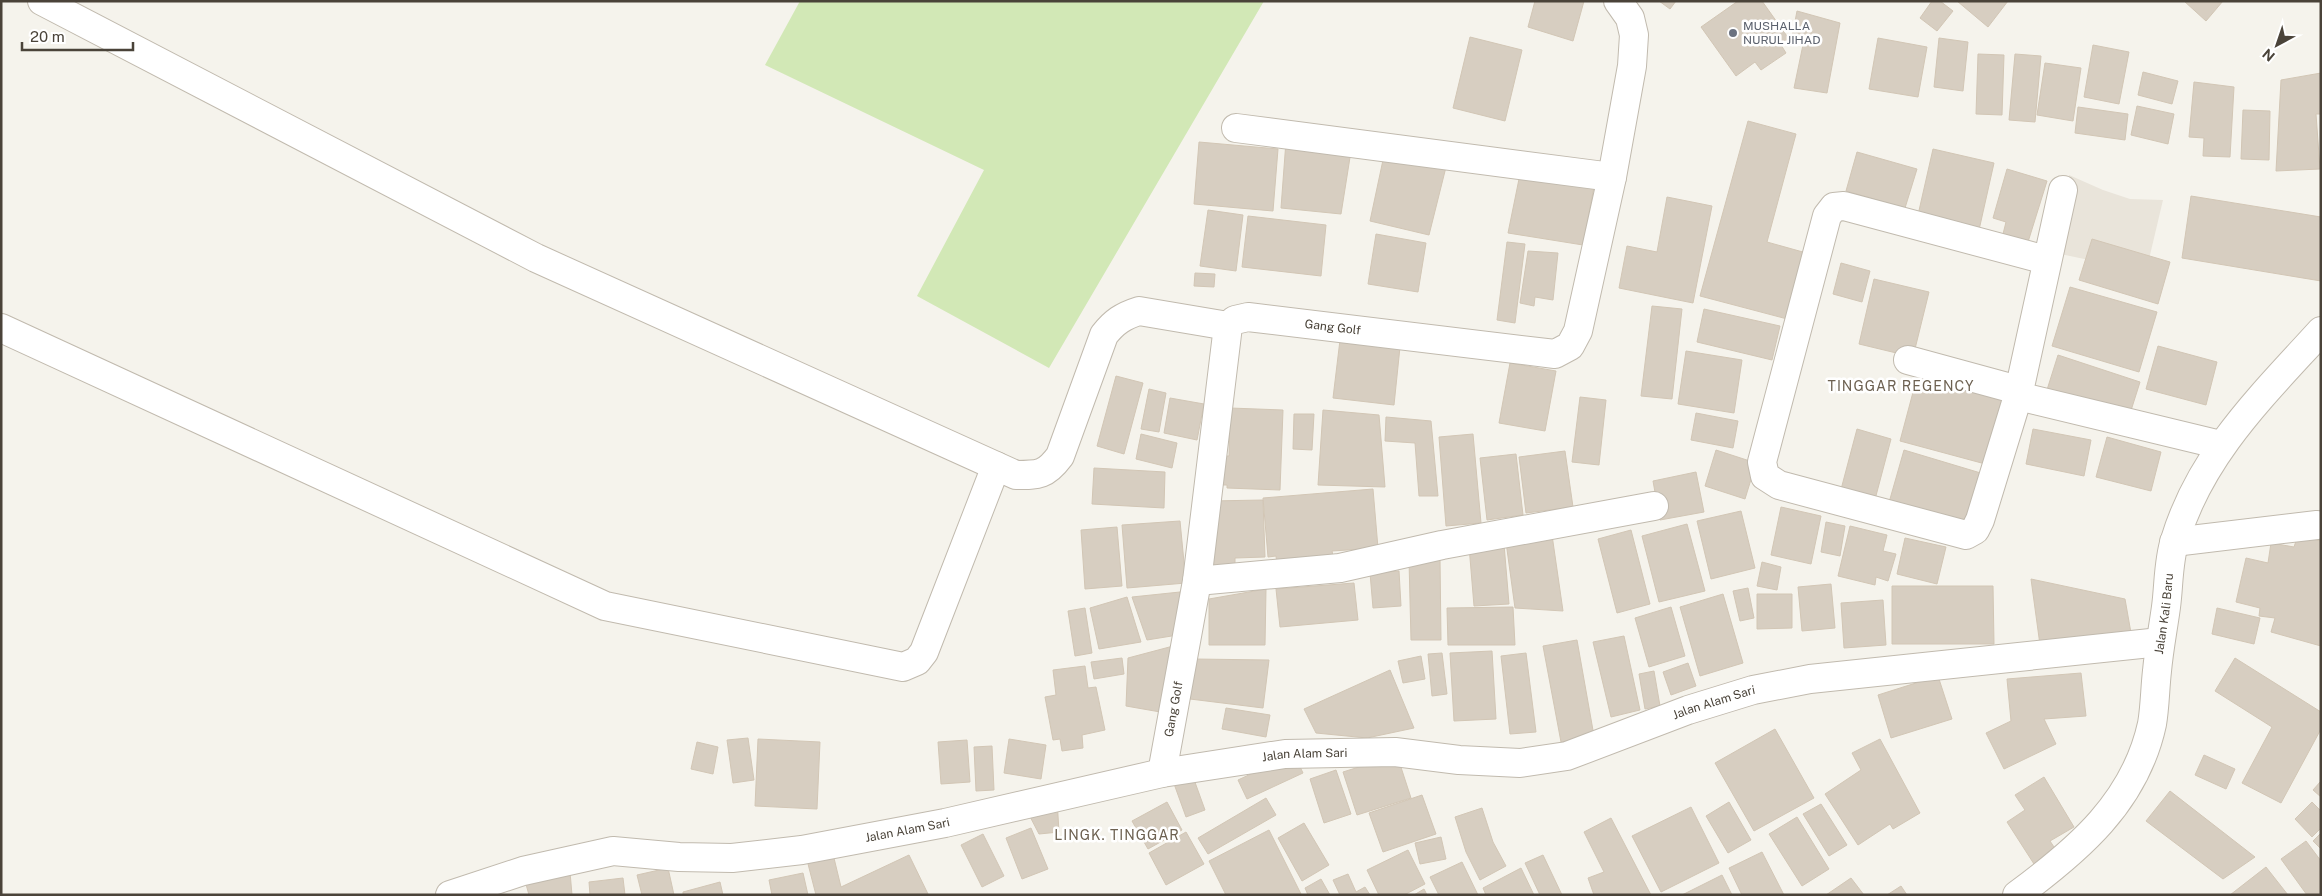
<svg xmlns="http://www.w3.org/2000/svg" width="2322" height="896" viewBox="0 0 2322 896" font-family="'Public Sans',sans-serif">
<style>
.residential{fill:#e9e4da}
.green{fill:#d2e8b6}
.building{fill:#d7cec1;stroke:#d2c6b5}
.lines{fill:none;stroke-linecap:round;stroke-linejoin:round}
.street-casing{stroke:#c1baae;stroke-width:30}
.street{stroke:#fff;stroke-width:28}
.worship-dot{fill:#6b7280;stroke:#fff;stroke-width:2}
.labels{text-anchor:middle;stroke-width:5;stroke-linejoin:round;paint-order:stroke}
.worship-label{font-size:12px;fill:#5b616d;stroke:#fff;text-anchor:start}
.street-label{font-size:12px;fill:#4a4339;stroke:#fff}
.neighbourhood-label{font-size:14px;letter-spacing:1px;fill:#6d6151;stroke:#fff}
</style>
<rect width="100%" height="100%" fill="#f5f3ec"/>
<polygon class="residential" points="2069,175 2103,190 2130,199 2163,200 2146,272 2051,252"/>
<polygon class="green" points="800,1 1264,1 1049,368 917,296 984,170 765,65"/>
<g class="building">
<polygon points="1535,1 1584,1 1573,41 1528,27"/>
<polygon points="1659,1 1676,1 1670,9"/>
<polygon points="1738,1 1762,1 1789,39 1781,45 1786,53 1761,70 1755,62 1736,76 1701,27"/>
<polygon points="1932,1 1940,1 1953,11 1937,31 1920,18"/>
<polygon points="1957,1 2008,1 1988,27"/>
<polygon points="2184,1 2223,1 2206,21"/>
<polygon points="1797,11 1840,23 1827,93 1794,88 1804,40 1792,37"/>
<polygon points="1470,37 1522,50 1505,121 1453,108"/>
<polygon points="1878,38 1927,47 1918,97 1869,89"/>
<polygon points="1939,38 1968,42 1963,91 1934,87"/>
<polygon points="2093,45 2129,52 2119,104 2084,97"/>
<polygon points="1978,54 2004,55 2002,115 1976,114"/>
<polygon points="2015,54 2041,56 2035,122 2009,120"/>
<polygon points="2045,63 2081,68 2073,121 2037,115"/>
<polygon points="2143,72 2178,81 2172,104 2138,95"/>
<polygon points="2321,73 2321,114 2316,114 2320,169 2276,171 2281,80"/>
<polygon points="2194,82 2234,87 2230,157 2203,156 2204,138 2189,137"/>
<polygon points="2137,106 2174,114 2168,144 2131,135"/>
<polygon points="2078,107 2128,114 2125,140 2075,133"/>
<polygon points="2243,110 2270,111 2269,160 2241,159"/>
<polygon points="1748,121 1796,134 1767,242 1810,254 1791,320 1700,296"/>
<polygon points="1286,141 1351,151 1341,214 1281,208"/>
<polygon points="1199,142 1278,149 1273,211 1194,204"/>
<polygon points="1933,149 1994,163 1979,230 1918,215"/>
<polygon points="1857,152 1917,169 1905,208 1846,191"/>
<polygon points="1383,160 1447,163 1429,235 1370,221"/>
<polygon points="2007,169 2047,181 2028,242 2003,234 2006,222 1993,218"/>
<polygon points="1519,179 1594,187 1583,245 1508,233"/>
<polygon points="2191,196 2321,217 2321,281 2182,258"/>
<polygon points="1667,197 1712,206 1693,303 1619,288 1627,246 1657,252"/>
<polygon points="1208,210 1243,215 1236,271 1200,266"/>
<polygon points="1248,216 1326,225 1321,276 1242,267"/>
<polygon points="1376,234 1426,243 1418,292 1368,284"/>
<polygon points="2092,239 2170,262 2158,304 2079,280"/>
<polygon points="1507,242 1525,244 1515,323 1497,320"/>
<polygon points="1528,251 1558,253 1553,300 1535,297 1534,306 1520,303"/>
<polygon points="1841,263 1870,271 1862,302 1833,294"/>
<polygon points="1195,273 1215,274 1214,287 1194,286"/>
<polygon points="1874,279 1929,292 1913,357 1859,344"/>
<polygon points="2070,287 2157,312 2139,372 2052,346"/>
<polygon points="1652,306 1682,309 1672,399 1641,396"/>
<polygon points="1704,309 1780,326 1772,360 1697,342"/>
<polygon points="1340,340 1400,347 1394,405 1333,398"/>
<polygon points="2158,346 2217,362 2206,405 2146,389"/>
<polygon points="1686,351 1742,360 1734,413 1678,404"/>
<polygon points="2058,355 2140,382 2128,420 2046,393"/>
<polygon points="1510,363 1556,371 1545,431 1499,423"/>
<polygon points="1920,366 2009,390 1989,465 1900,441"/>
<polygon points="1116,376 1143,383 1124,454 1097,446"/>
<polygon points="1149,389 1166,393 1159,432 1141,429"/>
<polygon points="1580,397 1606,400 1599,465 1572,462"/>
<polygon points="1170,398 1204,404 1197,440 1164,433"/>
<polygon points="1230,408 1283,410 1280,490 1227,488 1227,485 1218,485 1218,456 1229,456"/>
<polygon points="1323,410 1379,415 1385,487 1318,485"/>
<polygon points="1696,413 1738,421 1733,448 1691,440"/>
<polygon points="1294,414 1314,414 1312,450 1293,449"/>
<polygon points="1386,417 1431,421 1438,496 1419,496 1415,443 1385,441"/>
<polygon points="1857,429 1891,439 1873,507 1839,497"/>
<polygon points="2033,429 2091,440 2084,476 2026,464"/>
<polygon points="1141,434 1177,443 1172,468 1136,459"/>
<polygon points="1473,434 1481,523 1446,526 1439,437"/>
<polygon points="2107,437 2161,452 2151,491 2096,477"/>
<polygon points="1716,450 1756,463 1745,499 1705,486"/>
<polygon points="1904,450 1984,474 1968,529 1888,506"/>
<polygon points="1565,451 1573,507 1526,513 1519,457"/>
<polygon points="1516,454 1523,515 1487,520 1480,458"/>
<polygon points="1094,468 1165,472 1164,508 1092,504"/>
<polygon points="1696,472 1704,512 1660,520 1653,481"/>
<polygon points="1373,489 1378,548 1332,551 1334,560 1277,565 1276,556 1268,557 1263,498"/>
<polygon points="1263,500 1265,557 1235,558 1235,571 1209,575 1210,501"/>
<polygon points="1781,507 1821,516 1811,564 1771,555"/>
<polygon points="1741,511 1755,568 1711,579 1697,521"/>
<polygon points="1180,521 1186,583 1127,588 1122,525"/>
<polygon points="1826,522 1845,526 1840,556 1821,552"/>
<polygon points="1687,524 1705,591 1659,602 1642,536"/>
<polygon points="1850,526 1887,535 1883,551 1896,554 1888,581 1876,577 1875,585 1838,576"/>
<polygon points="1117,527 1122,586 1085,589 1081,530"/>
<polygon points="1631,530 1650,604 1617,613 1598,539"/>
<polygon points="1552,535 1563,611 1515,608 1506,542"/>
<polygon points="2298,535 2321,541 2321,646 2271,632 2275,618 2259,616 2260,608 2236,602 2246,558 2268,563 2271,543 2294,547"/>
<polygon points="1905,538 1946,547 1937,584 1897,574"/>
<polygon points="1504,544 1509,604 1474,606 1469,546"/>
<polygon points="1440,559 1441,640 1411,640 1409,560"/>
<polygon points="1762,562 1781,567 1777,590 1757,586"/>
<polygon points="1399,571 1401,606 1373,608 1370,573"/>
<polygon points="2031,579 2125,599 2131,633 2040,645"/>
<polygon points="1354,583 1358,620 1280,627 1276,589"/>
<polygon points="1831,584 1835,628 1802,631 1798,587"/>
<polygon points="1892,586 1993,586 1994,644 1892,644"/>
<polygon points="1748,588 1754,618 1740,621 1733,591"/>
<polygon points="1266,589 1265,645 1209,645 1209,599"/>
<polygon points="1180,592 1184,634 1147,640 1132,597"/>
<polygon points="1723,594 1743,663 1700,676 1680,607"/>
<polygon points="1757,594 1792,594 1792,628 1757,629"/>
<polygon points="1127,597 1141,642 1099,649 1090,608"/>
<polygon points="1883,600 1886,645 1844,648 1841,603"/>
<polygon points="1513,607 1515,645 1448,645 1447,608"/>
<polygon points="1671,607 1685,656 1649,667 1635,618"/>
<polygon points="1085,608 1092,653 1075,656 1068,611"/>
<polygon points="2217,608 2260,618 2254,644 2212,634"/>
<polygon points="1624,636 1640,710 1611,717 1593,642"/>
<polygon points="1577,640 1594,736 1561,742 1543,646"/>
<polygon points="1177,645 1166,713 1126,706 1128,658"/>
<polygon points="1492,651 1496,719 1454,721 1450,653"/>
<polygon points="1442,653 1447,694 1432,696 1428,654"/>
<polygon points="1526,653 1536,732 1510,734 1501,656"/>
<polygon points="1421,656 1425,679 1403,683 1398,661"/>
<polygon points="1122,658 1124,674 1094,679 1091,662"/>
<polygon points="2235,658 2321,712 2321,729 2281,803 2242,783 2272,727 2215,691"/>
<polygon points="1194,659 1269,660 1263,708 1190,699"/>
<polygon points="1688,663 1696,686 1671,695 1663,672"/>
<polygon points="1085,666 1088,688 1096,687 1105,730 1082,735 1083,748 1062,751 1060,739 1053,740 1045,697 1056,695 1053,670"/>
<polygon points="1390,670 1414,728 1367,738 1316,733 1304,709"/>
<polygon points="1654,671 1660,706 1645,709 1639,674"/>
<polygon points="2081,673 2086,716 2044,719 2056,744 2004,769 1986,733 2011,721 2007,679"/>
<polygon points="1938,676 1952,719 1891,738 1878,695"/>
<polygon points="1226,708 1270,715 1266,737 1222,729"/>
<polygon points="1775,729 1814,798 1754,831 1715,763"/>
<polygon points="748,738 754,780 733,783 727,740"/>
<polygon points="758,739 820,742 817,809 755,806"/>
<polygon points="1009,739 1046,745 1041,779 1004,773"/>
<polygon points="1880,739 1920,813 1893,829 1890,824 1858,845 1825,794 1861,770 1852,753"/>
<polygon points="967,740 970,782 941,784 938,742"/>
<polygon points="697,742 718,747 713,774 691,769"/>
<polygon points="992,746 994,790 976,791 974,747"/>
<polygon points="1294,754 1303,773 1247,799 1238,780"/>
<polygon points="1397,755 1411,798 1357,815 1343,772"/>
<polygon points="2204,755 2235,769 2226,789 2195,775"/>
<polygon points="1336,770 1351,814 1324,823 1310,779"/>
<polygon points="1192,774 1205,810 1186,817 1173,781"/>
<polygon points="2044,777 2074,827 2050,841 2056,850 2034,864 2007,822 2025,810 2015,795"/>
<polygon points="2321,781 2321,797 2313,790"/>
<polygon points="2170,791 2255,857 2223,879 2146,821"/>
<polygon points="1422,795 1436,834 1383,852 1369,813"/>
<polygon points="1266,798 1276,815 1208,854 1198,838"/>
<polygon points="1057,799 1059,832 1039,834 1024,805"/>
<polygon points="1167,802 1182,830 1148,849 1132,821"/>
<polygon points="1729,802 1751,840 1728,853 1706,816"/>
<polygon points="2312,802 2321,811 2321,828 2312,837 2295,819"/>
<polygon points="1821,804 1847,845 1829,856 1803,814"/>
<polygon points="1691,807 1719,863 1661,892 1632,836"/>
<polygon points="1482,808 1493,842 1506,866 1480,880 1466,852 1455,817"/>
<polygon points="1797,817 1829,869 1802,886 1769,834"/>
<polygon points="1611,818 1651,895 1594,895 1588,878 1604,872 1584,832"/>
<polygon points="1304,823 1329,865 1302,881 1278,838"/>
<polygon points="1031,828 1048,869 1022,879 1006,838"/>
<polygon points="1269,830 1301,894 1226,895 1209,861"/>
<polygon points="1186,832 1204,864 1166,885 1149,853"/>
<polygon points="2321,833 2321,849 2313,841"/>
<polygon points="983,834 1004,876 982,887 961,845"/>
<polygon points="1441,837 1446,859 1420,864 1415,843"/>
<polygon points="2306,841 2321,861 2321,895 2307,895 2281,859"/>
<polygon points="1408,850 1425,884 1404,895 1379,895 1367,870"/>
<polygon points="1762,852 1784,895 1742,895 1729,868"/>
<polygon points="833,854 841,887 909,855 928,894 816,895 807,860"/>
<polygon points="1543,855 1562,895 1540,895 1525,863"/>
<polygon points="1462,862 1478,895 1439,895 1430,877"/>
<polygon points="2266,867 2288,895 2230,895"/>
<polygon points="668,868 674,895 642,895 637,875"/>
<polygon points="1521,868 1534,895 1486,895 1483,888"/>
<polygon points="570,872 572,895 529,895 524,877"/>
<polygon points="803,873 808,895 772,895 769,880"/>
<polygon points="1348,874 1356,892 1365,887 1370,895 1340,895 1333,880"/>
<polygon points="1722,875 1732,895 1682,895"/>
<polygon points="623,878 625,895 590,895 589,882"/>
<polygon points="1851,878 1864,895 1826,895"/>
<polygon points="1321,879 1330,895 1308,895 1305,888"/>
<polygon points="720,882 723,895 683,895 683,892"/>
<polygon points="1901,886 1907,895 1887,895"/>
<polygon points="1424,889 1427,895 1414,895"/>
</g>
<g class="lines">
<defs>
<g id="street">
<path d="M 42,1 L 536,258 L 1016,475 C 1039,475 1046,475 1060,456 L 1104,335 C 1114,322 1123,316 1139,311 L 1228,326"/>
<polyline points="1236,128 1612,177"/>
<polyline points="2063,190 2018,396 2221,445"/>
<polyline points="1,328 605,606 903,667 917,661 924,652 996,466"/>
<polyline points="1908,360 2018,390"/>
<polyline points="2018,396 1980,520 1975,530 1966,535 1779,485 1765,476 1762,462 1827,216 1834,207 1844,206 2046,260"/>
<polyline points="2174,542 2317,525"/>
<polyline points="1197,581 1340,568 1442,545 1654,506"/>
<path id="s1" d="M 1162,773 L 1197,581 L 1228,326 L 1235,320 L 1248,317 L 1555,354 L 1570,346 L 1578,331 L 1612,177 L 1632,66 L 1634,35 L 1630,18 L 1618,1"/>
<path id="s2" d="M 450,895 L 523,871 L 613,851 L 679,857 L 732,858 L 802,850 L 945,823 L 1162,773 L 1285,754 L 1395,752 L 1459,760 L 1520,763 L 1567,756 L 1688,710 L 1753,690 L 1810,679 L 2160,642"/>
<path id="s3" d="M 2017,895 C 2078,850 2135,802 2152,724 C 2155,707 2155,688 2157,671 C 2159,649 2163,629 2166,607 C 2169,585 2168,561 2175,540 C 2201,454 2263,395 2321,331"/>
</g>
</defs>
<use href="#street" class="street-casing"/>
<use href="#street" class="street"/>
</g>
<circle class="worship-dot" cx="1733" cy="33" r="5"/>
<g class="labels">
<g class="worship-label">
<text x="1743" y="30">MUSHALLA<tspan x="1743" dy="14">NURUL JIHAD</tspan></text>
</g>
<g class="street-label">
<text dy="4" stroke="none"><textPath href="#s1" startOffset="560">Gang Golf</textPath></text>
<text dy="4" stroke="none"><textPath href="#s3" startOffset="334">Jalan Kali Baru</textPath></text>
<text dy="4" stroke="none"><textPath href="#s2" startOffset="1291">Jalan Alam Sari</textPath></text>
<text dy="4" stroke="none"><textPath href="#s1" startOffset="65">Gang Golf</textPath></text>
<text dy="4" stroke="none"><textPath href="#s2" startOffset="871">Jalan Alam Sari</textPath></text>
<text dy="4" stroke="none"><textPath href="#s2" startOffset="466">Jalan Alam Sari</textPath></text>
</g>
<g class="neighbourhood-label">
<text x="1901" y="391">TINGGAR REGENCY</text>
<text x="1117" y="840">LINGK. TINGGAR</text>
</g>
</g>
<rect width="2322" height="896" fill="none" stroke="#4a4339" stroke-width="5"/>
<g transform="translate(2277 45) rotate(220)" stroke="#ffffff" stroke-width="4" paint-order="stroke">
<path d="M0-4L9 19L0 12L-9 19Z" fill="#4a4339"/>
<text y="-8" font-size="14" font-weight="bold" text-anchor="middle" fill="#4a4339">N</text>
</g>
<path d="M22 42v8h111v-8" fill="none" stroke="#4a4339" stroke-width="2.5"/>
<text x="30" y="42" font-size="15" fill="#4a4339" stroke="#ffffff" stroke-width="4" paint-order="stroke">20 m</text>
</svg>
